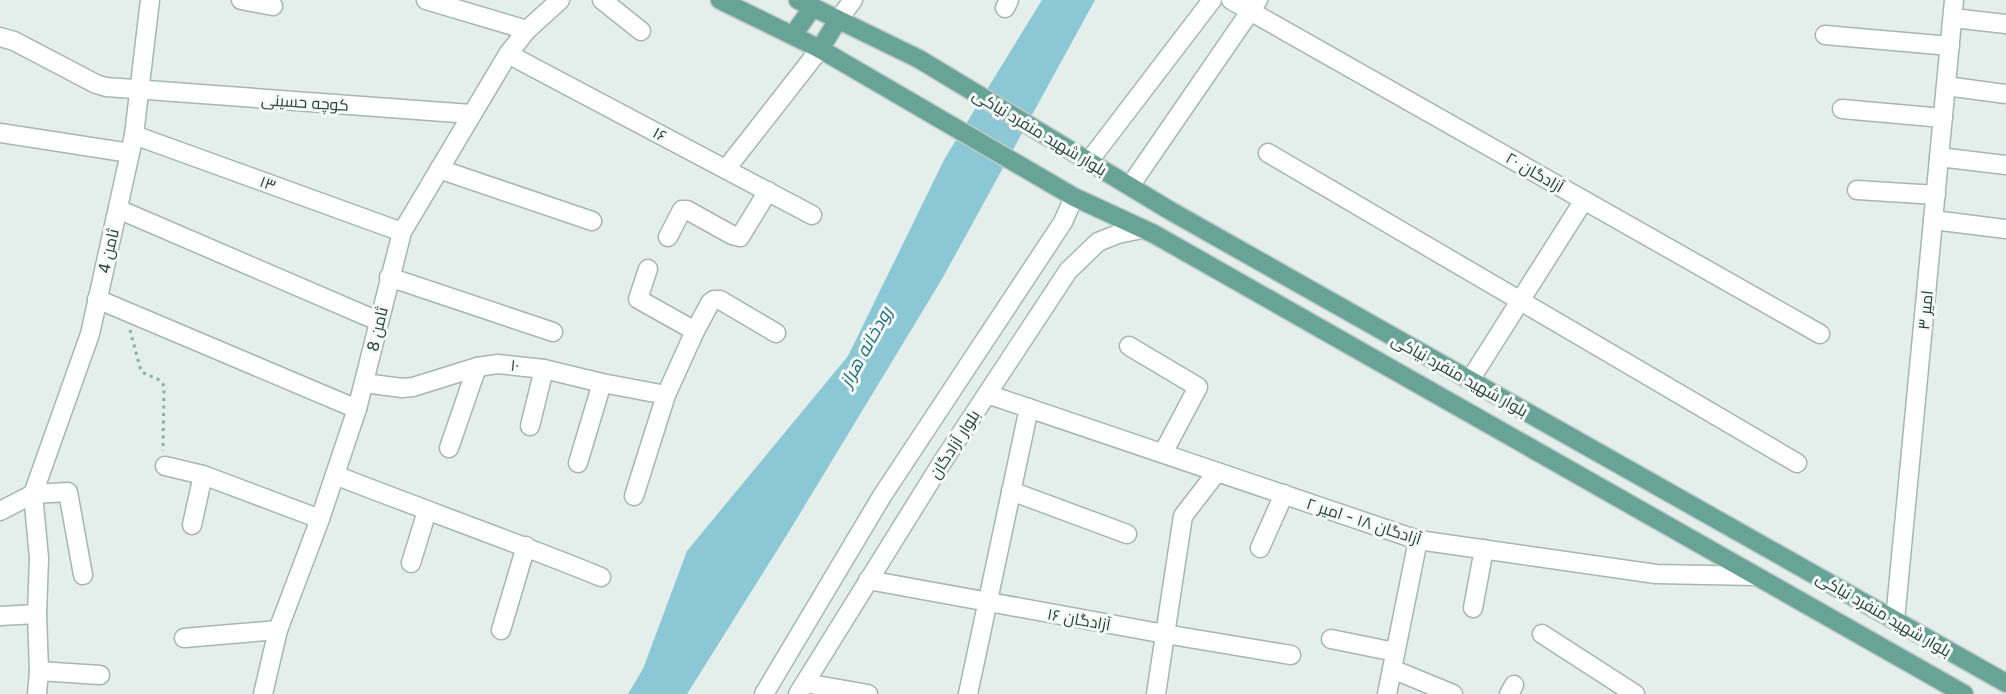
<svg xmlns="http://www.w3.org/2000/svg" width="2006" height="694" viewBox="0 0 2006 694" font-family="Inter,Cairo,sans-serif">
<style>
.water{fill:#8bc7d4}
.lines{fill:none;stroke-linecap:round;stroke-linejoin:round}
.minor-casing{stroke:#a6b6b1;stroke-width:21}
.tertiary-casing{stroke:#a6b6b1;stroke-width:21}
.secondary-casing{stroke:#a2bab2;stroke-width:21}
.primary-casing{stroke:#c1cac8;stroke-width:21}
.path{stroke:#84b2a4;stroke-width:3;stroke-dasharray:3 4.5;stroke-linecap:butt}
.minor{stroke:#fff;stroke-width:18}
.tertiary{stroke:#fff;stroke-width:18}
.secondary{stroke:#fff;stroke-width:18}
.primary{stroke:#67a496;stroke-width:18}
.labels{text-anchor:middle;stroke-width:6;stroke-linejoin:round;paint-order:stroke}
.street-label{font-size:16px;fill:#234039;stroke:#f5faf7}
.water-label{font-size:18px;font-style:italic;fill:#1a6c7e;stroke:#f5faf7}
</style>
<rect width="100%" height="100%" fill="#e4eeea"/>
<polygon class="water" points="1042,0 1095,0 942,279 793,525 687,694 628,694 643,669 687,551 848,356 945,158"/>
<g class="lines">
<defs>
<g id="minor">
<polyline points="241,0 273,6"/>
<polyline points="426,0 527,30"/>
<polyline points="602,0 641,31"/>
<polyline points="1005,8 1009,0"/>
<polyline points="1250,11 1820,334"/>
<polyline points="1953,18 2006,24"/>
<polyline points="838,20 853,0"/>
<polyline points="1825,35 1950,46"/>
<polyline points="0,37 14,41 96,84 106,87 471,114"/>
<polyline points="508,54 812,215"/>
<polyline points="1946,86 2006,94"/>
<polyline points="1842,109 1943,118"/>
<polyline points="0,133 130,153"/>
<polyline points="134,135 402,232"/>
<polyline points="1268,153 1797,463"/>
<polyline points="1939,157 2006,165"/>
<polyline points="439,169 592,221"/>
<polyline points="726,169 820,49"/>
<polyline points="1857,190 1936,195"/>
<polyline points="118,209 378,321"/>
<polyline points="1933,220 2006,229"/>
<polyline points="668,237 682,210 687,210 732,235 740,237 768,191"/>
<polyline points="389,277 553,332"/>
<polyline points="97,299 357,409"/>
<polyline points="695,331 710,303 714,300 720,300 776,333"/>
<polyline points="1129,346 1198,387 1163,453"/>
<polyline points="1470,380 1584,200"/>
<polyline points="364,383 402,388 413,387 477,367 498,364 544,369 602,383 666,395"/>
<polyline points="987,394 1418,540 1656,574 1756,576"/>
<polyline points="530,426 544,369"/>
<polyline points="449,448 477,367"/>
<polyline points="578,463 602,383"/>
<polyline points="165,466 203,475 320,519"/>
<path d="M 335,475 C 424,510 513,541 601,577"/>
<polyline points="1011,491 1127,534"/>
<polyline points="634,496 666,395 695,331 638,299 648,269"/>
<polyline points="0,511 33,494 68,492 83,575"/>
<polyline points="192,525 203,475"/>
<polyline points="1260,548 1284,494"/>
<polyline points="411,563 427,511"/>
<polyline points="868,580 1165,634 1291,655"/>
<polyline points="1473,608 1484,549"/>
<polyline points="0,616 37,614"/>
<polyline points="1895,620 1954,0"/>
<polyline points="501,630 526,546"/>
<polyline points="1542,634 1635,694"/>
<polyline points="184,638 278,630"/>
<polyline points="1331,639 1395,652"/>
<polyline points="1392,669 1453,694"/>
<polyline points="39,671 100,675"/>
<polyline points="805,683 868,694"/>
<polyline points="37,694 39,671 37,614 39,558 33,494 90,334 134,135 150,0"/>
<polyline points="968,694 1029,408"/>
<polyline points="1156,694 1183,516 1217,472"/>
<polyline points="1387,694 1418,540"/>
<polyline points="1509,694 1514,685"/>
</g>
<polyline id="tertiary" points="263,694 278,630 320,519 357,409 402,232 508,54 527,30 560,0"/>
<g id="secondary">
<polyline points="1231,0 1250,11"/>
<polyline points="1089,161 1212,0"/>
<polyline points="1130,186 1258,0"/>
<polyline points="764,694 882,496 1063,222 1074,197"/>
<polyline points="798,694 941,464 1068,271 1098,242 1118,234 1142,229"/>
</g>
<g id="primary">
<polyline points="720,0 820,49 1074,197 1154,234 1964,694"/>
<polyline points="798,0 919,59 1169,210 2006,683"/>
<polyline points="793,35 813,7"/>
<polyline points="820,49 838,20"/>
</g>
</defs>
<use href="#minor" class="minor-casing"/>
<use href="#tertiary" class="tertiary-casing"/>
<use href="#secondary" class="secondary-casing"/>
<use href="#primary" class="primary-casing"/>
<path class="path" d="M 130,330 L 141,371 C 149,378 161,376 164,387 L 163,451"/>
<use href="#minor" class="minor"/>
<use href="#tertiary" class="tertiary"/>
<use href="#secondary" class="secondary"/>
<use href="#primary" class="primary"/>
</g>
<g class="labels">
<g class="street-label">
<text transform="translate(305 102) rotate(4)" y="6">کوچه حسینی</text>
<text transform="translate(1040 132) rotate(31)" y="6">بلوار شهید منفرد نیاکی</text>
<text transform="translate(660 134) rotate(28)" y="6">۱۶</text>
<text transform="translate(1535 172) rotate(30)" y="6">آزادگان ۲۰</text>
<text transform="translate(268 183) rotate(20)" y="6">۱۳</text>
<text transform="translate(108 251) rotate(-77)" y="6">ثامن 4</text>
<text transform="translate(1925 310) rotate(-84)" y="6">امیر ۳</text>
<text transform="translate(377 329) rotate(-77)" y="6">ثامن 8</text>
<text transform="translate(515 365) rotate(6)" y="6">۱۰</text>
<text transform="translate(1460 375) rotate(29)" y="6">بلوار شهید منفرد نیاکی</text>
<text transform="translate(954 444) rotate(-57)" y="6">بلوار آزادگان</text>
<text transform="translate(1364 521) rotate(18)" y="6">آزادگان ۱۸ - امیر ۲</text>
<text transform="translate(1884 614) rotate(30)" y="6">بلوار شهید منفرد نیاکی</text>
<text transform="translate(1079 619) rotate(10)" y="6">آزادگان ۱۶</text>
</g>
<g class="water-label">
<text transform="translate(866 347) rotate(-61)" y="6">رودخانه هراز</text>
</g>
</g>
</svg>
